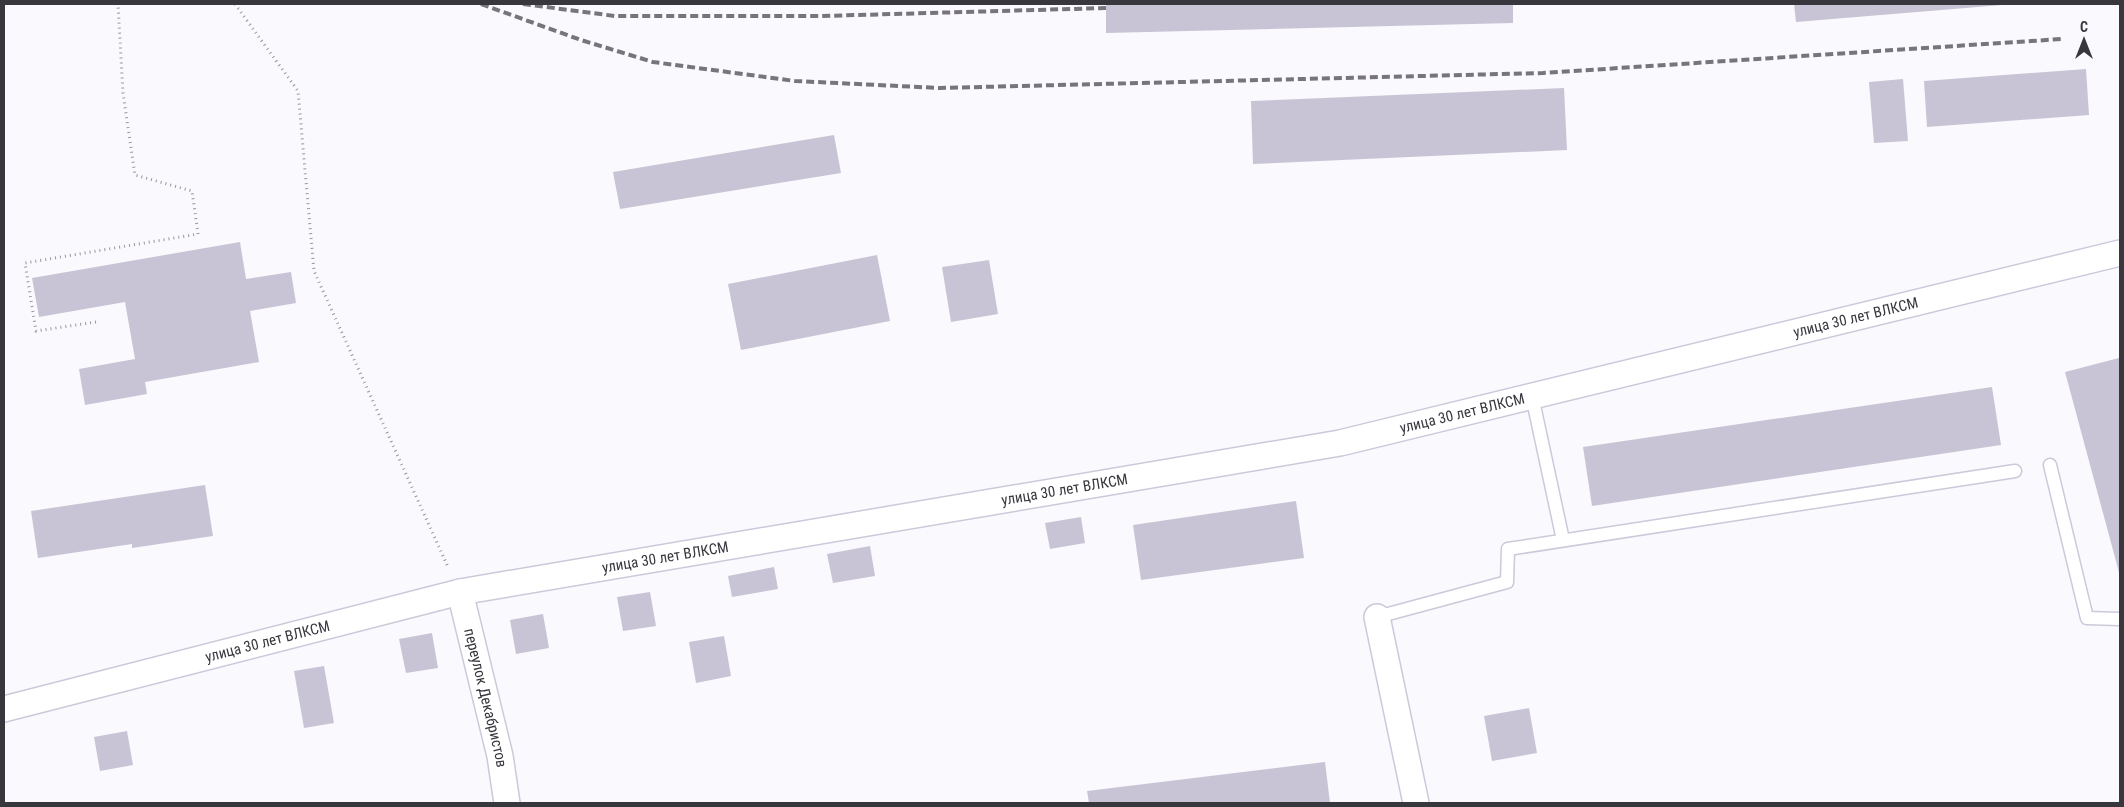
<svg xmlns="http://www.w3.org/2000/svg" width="2124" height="807" font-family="'Roboto Condensed',sans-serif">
<rect width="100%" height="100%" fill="#faf9fd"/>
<g fill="#c9c4d5">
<polygon points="1106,4 1513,4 1513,23 1106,33"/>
<polygon points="1794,4 2002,4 2002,5 1796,22"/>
<polygon points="2086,69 2089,115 1927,127 1924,81"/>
<polygon points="1903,79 1908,141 1874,143 1869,82"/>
<polygon points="1564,88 1567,150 1253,164 1251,101"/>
<polygon points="834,135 841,173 620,209 613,172"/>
<polygon points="240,242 246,279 291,272 296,303 250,311 259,362 145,382 147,394 85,405 79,369 135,359 125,302 39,317 32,278"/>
<polygon points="877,255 890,321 741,350 728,284"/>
<polygon points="989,260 998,314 951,322 942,267"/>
<polygon points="2119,358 2120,362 2120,576 2065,372"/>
<polygon points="1992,387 2001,445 1592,506 1583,447"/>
<polygon points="205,485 213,536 132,548 132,544 38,558 31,511"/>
<polygon points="1296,501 1304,558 1141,580 1133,525"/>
<polygon points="1081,517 1085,543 1050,549 1045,523"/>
<polygon points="870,546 875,576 833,583 827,554"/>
<polygon points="774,567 778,589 732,597 728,576"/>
<polygon points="650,592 656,626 623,631 617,597"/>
<polygon points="543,614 549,648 516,654 510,620"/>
<polygon points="432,633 438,668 406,673 399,639"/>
<polygon points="724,636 731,676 696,683 689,642"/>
<polygon points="324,666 334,723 304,728 294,671"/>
<polygon points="1529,708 1537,753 1492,761 1484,716"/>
<polygon points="127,731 133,765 100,771 94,737"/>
<polygon points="1325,762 1330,803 1089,803 1087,791"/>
</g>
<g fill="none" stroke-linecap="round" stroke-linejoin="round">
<defs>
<g id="lane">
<polyline points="1532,396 1563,540"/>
<polyline points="2050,465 2087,618 2120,619"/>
<polyline points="1377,617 1507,582 1508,549 2015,471"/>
</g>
<g id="street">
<path id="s1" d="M460,592l40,164 7,47"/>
<polyline points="1377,617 1416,803"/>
<path id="s2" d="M4,709l456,-117 880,-149 780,-190"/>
</g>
</defs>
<use href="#lane" stroke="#cdc8da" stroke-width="15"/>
<use href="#street" stroke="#cdc8da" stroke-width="28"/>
<g stroke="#98979c" stroke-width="3" stroke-dasharray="1 4" stroke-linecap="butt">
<polyline points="235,4 298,91 314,271 448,567"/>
<polyline points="96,322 36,331 25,263 198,234 192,191 135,175 123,93 118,4"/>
</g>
<use href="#lane" stroke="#fff" stroke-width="12"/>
<use href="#street" stroke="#fff" stroke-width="25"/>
<g stroke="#77757b" stroke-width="4" stroke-dasharray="8 4" stroke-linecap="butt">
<polyline points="481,4 581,40 653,62 795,81 940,88 1543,73 2062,39"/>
<polyline points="523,4 615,16 822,16 1106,8"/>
</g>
</g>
<g text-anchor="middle" stroke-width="5" stroke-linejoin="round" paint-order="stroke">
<g font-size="15" fill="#39373e" stroke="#faf9fd">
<text dy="5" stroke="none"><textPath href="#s2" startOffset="1894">улица 30 лет ВЛКСМ</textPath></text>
<text dy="5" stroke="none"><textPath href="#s2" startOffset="1489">улица 30 лет ВЛКСМ</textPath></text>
<text dy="5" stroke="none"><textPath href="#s2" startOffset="1084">улица 30 лет ВЛКСМ</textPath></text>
<text dy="5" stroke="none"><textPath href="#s2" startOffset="679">улица 30 лет ВЛКСМ</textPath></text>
<text dy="5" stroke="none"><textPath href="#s2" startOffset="272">улица 30 лет ВЛКСМ</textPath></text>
<text dy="5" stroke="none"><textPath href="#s1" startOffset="109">переулок Декабристов</textPath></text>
</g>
</g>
<rect width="2124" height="807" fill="none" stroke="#39373e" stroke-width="10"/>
<g transform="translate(2084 40)" stroke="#faf9fd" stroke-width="4" paint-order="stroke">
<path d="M0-4L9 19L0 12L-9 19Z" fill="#39373e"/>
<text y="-8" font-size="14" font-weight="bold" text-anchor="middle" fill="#39373e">С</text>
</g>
</svg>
